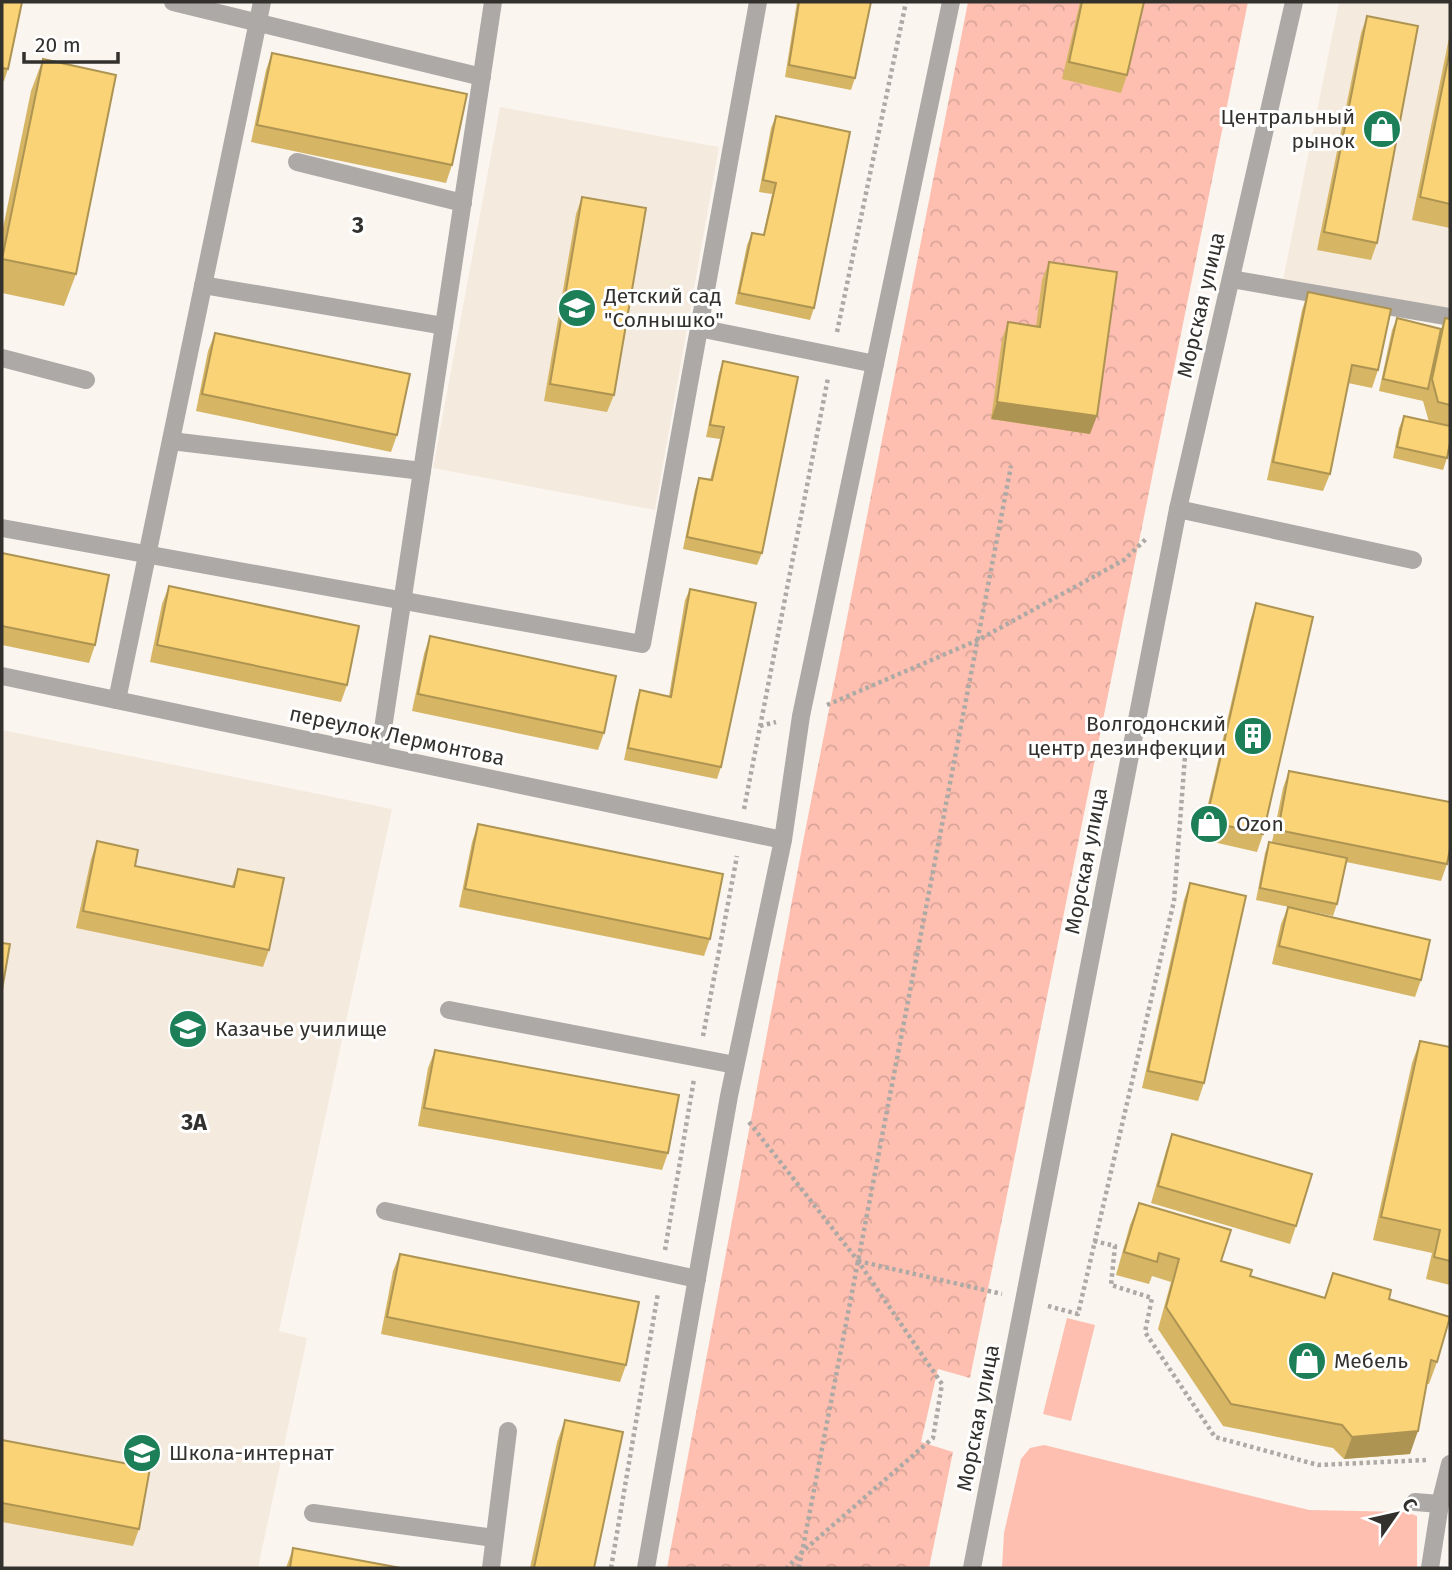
<svg xmlns="http://www.w3.org/2000/svg" width="1452" height="1570" font-family="'Fira Sans',sans-serif">
<defs>
<pattern id="forest-crowns" width="20" height="18" patternUnits="userSpaceOnUse" patternTransform="scale(1.75)"><rect width="20" height="18" fill="#febfb1"/><path d="M2 6a3 3 0 1 1 6 0M12 15a3 3 0 1 1 6 0" fill="none" stroke="#daa599"/></pattern>
</defs>
<rect width="100%" height="100%" fill="#faf5ef"/>
<g fill="#f5eade">
<polygon points="1339,2 1450,2 1450,323 1282,285"/>
<polygon points="500,107 719,147 655,510 433,468"/>
<polygon points="2,730 392,809 279,1331 307,1338 258,1568 2,1568"/>
</g>
<g fill="#febfb1">
<polygon points="1067,1318 1095,1325 1071,1421 1043,1414"/>
<polygon points="1044,1445 1309,1510 1406,1512 1417,1516 1417,1568 1002,1568 1004,1533 1021,1459 1030,1448"/>
</g>
<polygon fill="url(#forest-crowns)" points="968,2 1248,2 970,1378 938,1369 921,1442 953,1452 929,1568 667,1568 803,842"/>
<g fill="none" stroke-linecap="round" stroke-linejoin="round">
<g stroke="#ada9a5" stroke-width="4.5" stroke-dasharray="3.5 3.5" stroke-linecap="butt">
<polyline points="837,332 906,2"/>
<polyline points="827,705 978,640 1124,560 1147,538"/>
<polyline points="760,726 776,722"/>
<polyline points="744,809 828,378"/>
<polyline points="703,1036 737,856"/>
<polyline points="749,1122 858,1261 942,1384 933,1438 802,1552 787,1568"/>
<polyline points="1094,1241 1115,1246 1111,1285 1152,1298 1145,1332 1215,1437 1318,1465 1426,1460"/>
<polyline points="665,1250 694,1079"/>
<polyline points="858,1261 1002,1294"/>
<polyline points="1048,1306 1078,1314 1174,901 1185,756"/>
<polyline points="611,1568 658,1293"/>
<polyline points="799,1568 1011,466"/>
</g>
<g stroke="#aca9a7" stroke-width="18">
<polyline points="173,2 482,77"/>
<polyline points="297,162 463,203"/>
<polyline points="1231,279 1450,317"/>
<polyline points="203,285 444,326"/>
<polyline points="699,328 875,364"/>
<polyline points="2,358 86,380"/>
<polyline points="171,441 422,471"/>
<polyline points="1178,509 1413,560"/>
<polyline points="2,528 642,644 758,2"/>
<polyline points="2,676 783,840"/>
<polyline points="117,700 262,2"/>
<polyline points="379,755 493,2"/>
<polyline points="449,1010 735,1065"/>
<polyline points="385,1211 697,1279"/>
<polyline points="1415,1502 1440,1504"/>
<polyline points="313,1513 494,1538"/>
<polyline points="491,1568 508,1431"/>
<polyline points="646,1568 729,1096 783,840 801,716 951,2"/>
<polyline points="972,1568 1178,509 1294,2"/>
<polyline points="1430,1568 1440,1504 1450,1464"/>
</g>
</g>
<g fill="#d6b565">
<polygon points="2,2 8,69 4,81 2,81"/>
<polygon points="797,2 871,2 855,78 851,90 785,77"/>
<polygon points="1080,2 1144,2 1127,75 1121,93 1062,79"/>
<polygon points="1367,16 1377,243 1371,260 1317,250 1361,33"/>
<polygon points="1450,33 1450,228 1412,220"/>
<polygon points="272,53 452,165 446,183 251,142 266,70"/>
<polygon points="43,59 76,274 64,306 2,293 2,233 31,91"/>
<polygon points="776,116 814,308 810,320 735,304 747,245 752,233 763,235 772,194 759,192 771,128"/>
<polygon points="582,197 614,395 607,412 544,401 576,214"/>
<polygon points="1049,262 1090,434 991,419 1002,339 1008,322 1036,326 1042,280"/>
<polygon points="1308,292 1378,370 1372,388 1348,383 1330,474 1323,491 1267,480 1302,310"/>
<polygon points="1397,318 1441,329 1445,318 1450,319 1450,443 1447,458 1443,470 1393,458 1399,428 1404,416 1429,422 1423,401 1379,391 1392,330"/>
<polygon points="215,333 397,435 391,452 196,411 208,351"/>
<polygon points="723,361 762,553 757,565 683,549 695,490 699,478 710,480 720,439 706,437 719,373"/>
<polygon points="2,553 95,645 89,663 2,645"/>
<polygon points="169,586 347,685 341,702 150,662 162,604"/>
<polygon points="690,589 721,767 717,779 624,760 636,702 640,690 669,696 685,600"/>
<polygon points="1256,603 1263,834 1257,852 1200,839 1250,621"/>
<polygon points="430,636 604,733 598,750 412,711 424,654"/>
<polygon points="1289,771 1447,864 1441,881 1346,862 1337,904 1333,916 1256,900 1265,853 1269,842 1272,842 1283,788"/>
<polygon points="478,824 710,939 704,956 459,907 472,842"/>
<polygon points="97,841 135,866 232,886 238,869 269,950 263,967 76,928 91,859"/>
<polygon points="1190,883 1204,1083 1198,1101 1142,1088 1184,900"/>
<polygon points="1288,907 1421,980 1415,997 1272,964 1281,924"/>
<polygon points="1420,1041 1450,1047 1450,1285 1426,1279 1432,1253 1373,1240 1412,1063"/>
<polygon points="435,1050 668,1153 662,1170 418,1126 428,1068"/>
<polygon points="1172,1134 1296,1226 1290,1244 1151,1203 1166,1151"/>
<polygon points="1139,1203 1221,1261 1250,1276 1324,1298 1333,1273 1389,1299 1437,1362 1429,1384 1427,1384 1410,1454 1344,1459 1333,1448 1223,1426 1158,1329 1171,1282 1152,1276 1149,1284 1116,1275 1130,1225"/>
<polygon points="400,1254 626,1365 620,1382 381,1334 393,1271"/>
<polygon points="565,1420 594,1568 530,1568 557,1442"/>
<polygon points="2,1440 139,1529 133,1546 2,1522"/>
<polygon points="293,1548 401,1568 286,1568"/>
</g>
<g fill="#ae9452">
<polygon points="997,402 1097,416 1090,434 991,419"/>
<polygon points="1418,1431 1410,1454 1344,1459 1352,1437"/>
</g>
<g fill="#f9d375" stroke="#ae9452" stroke-width="2">
<polygon points="2,2 22,2 8,69 2,68"/>
<polygon points="799,2 871,2 855,78 789,65"/>
<polygon points="1082,2 1144,2 1127,75 1069,62"/>
<polygon points="1367,16 1418,26 1377,243 1324,232"/>
<polygon points="1450,50 1450,204 1420,197"/>
<polygon points="272,53 467,94 452,165 257,125"/>
<polygon points="43,59 116,75 76,274 2,259"/>
<polygon points="776,116 850,132 814,308 739,293 752,233 764,235 776,183 763,180"/>
<polygon points="582,197 646,208 614,395 550,384"/>
<polygon points="1049,262 1117,272 1097,416 997,402 1008,322 1040,327"/>
<polygon points="1308,292 1391,309 1378,370 1352,365 1330,474 1273,462"/>
<polygon points="1397,318 1441,329 1428,389 1383,379"/>
<polygon points="1445,318 1450,319 1450,405 1438,402 1432,379"/>
<polygon points="215,333 410,374 397,435 202,394"/>
<polygon points="723,361 798,377 762,553 687,537 699,478 712,480 724,427 710,425"/>
<polygon points="1404,416 1450,426 1450,443 1447,458 1397,447"/>
<polygon points="2,553 109,575 95,645 2,626"/>
<polygon points="169,586 359,626 347,685 157,645"/>
<polygon points="690,589 756,603 721,767 628,748 640,690 671,697"/>
<polygon points="1256,603 1313,617 1263,834 1206,821"/>
<polygon points="430,636 616,676 604,733 418,694"/>
<polygon points="1289,771 1450,802 1450,849 1447,864 1278,830"/>
<polygon points="478,824 723,874 710,939 465,889"/>
<polygon points="97,841 138,850 135,866 234,887 238,869 284,878 269,950 83,911"/>
<polygon points="1269,842 1347,858 1337,904 1260,888"/>
<polygon points="1190,883 1246,896 1204,1083 1148,1071"/>
<polygon points="1288,907 1430,940 1421,980 1279,946"/>
<polygon points="2,943 10,944 2,990"/>
<polygon points="1420,1041 1450,1047 1450,1261 1434,1257 1440,1230 1381,1217"/>
<polygon points="435,1050 679,1095 668,1153 424,1108"/>
<polygon points="1172,1134 1312,1174 1296,1226 1158,1186"/>
<polygon points="1139,1203 1231,1230 1221,1261 1252,1270 1250,1276 1325,1298 1333,1273 1391,1290 1389,1299 1450,1317 1437,1362 1431,1360 1418,1431 1352,1437 1342,1425 1231,1404 1166,1307 1179,1259 1159,1253 1157,1262 1124,1252"/>
<polygon points="400,1254 639,1302 626,1365 387,1317"/>
<polygon points="565,1420 623,1432 594,1568 534,1568"/>
<polygon points="2,1440 150,1468 139,1529 2,1503"/>
<polygon points="293,1548 401,1568 290,1568"/>
</g>
<defs>
<symbol id="shop-disc" viewBox="-11 -11 22 22"><circle r="9.5" fill="#1d7f58" stroke="#fff"/><path d="M-5-2.5h2.3a2.7 3.5 0 0 1 5.4 0H5L5.5 6h-11ZM-1.5-2.5h3a1.5 2.3 0 0 0-3 0Z" fill="#fff"/></symbol>
<symbol id="school-disc" viewBox="-11 -11 22 22"><circle r="9.5" fill="#1d7f58" stroke="#fff"/><path d="M0-5L7-2L0 1L-7-2ZM-4 1L0 2.5L4 1V4Q0 6-4 4Z" fill="#fff"/></symbol>
<symbol id="building-disc" viewBox="-11 -11 22 22"><circle r="9.5" fill="#1d7f58" stroke="#fff"/><path d="M-4-6H4V6H1V3H-1V6H-4ZM-2.5-4.3h1.7v1.8h-1.7ZM.8-4.3h1.7v1.8H.8ZM-2.5-1h1.7V.8h-1.7ZM.8-1h1.7V.8H.8Z" fill="#fff"/></symbol>
<symbol id="university-disc" viewBox="-11 -11 22 22"><circle r="9.5" fill="#1d7f58" stroke="#fff"/><path d="M0-5L7-2L0 1L-7-2ZM-4 1L0 2.5L4 1V4Q0 6-4 4Z" fill="#fff"/></symbol>
</defs>
<g fill-rule="evenodd">
<use href="#shop-disc" x="1360" y="107" width="44" height="44"/>
<use href="#school-disc" x="555" y="286" width="44" height="44"/>
<use href="#building-disc" x="1231" y="714" width="44" height="44"/>
<use href="#shop-disc" x="1187" y="802" width="44" height="44"/>
<use href="#university-disc" x="166" y="1007" width="44" height="44"/>
<use href="#shop-disc" x="1285" y="1339" width="44" height="44"/>
<use href="#school-disc" x="120" y="1431" width="44" height="44"/>
</g>
<g text-anchor="middle" stroke-width="6" stroke-linejoin="round" paint-order="stroke">
<g font-size="21" fill="#33312e" stroke="#fff" text-anchor="start">
<text x="1355" y="124" text-anchor="end">Центральный<tspan x="1355" dy="24">рынок</tspan></text>
<text x="604" y="303">Детский сад<tspan x="604" dy="24">"Солнышко"</tspan></text>
<text x="1226" y="731" text-anchor="end">Волгодонский<tspan x="1226" dy="24">центр дезинфекции</tspan></text>
<text x="1236" y="831">Ozon</text>
<text x="215" y="1036">Казачье училище</text>
<text x="1334" y="1368">Мебель</text>
<text x="169" y="1460">Школа-интернат</text>
</g>
<g font-size="21" fill="#33312e" stroke="#fff">
<text transform="translate(1201 305) rotate(-77)" y="7">Морская улица</text>
<text transform="translate(397 736) rotate(12)" y="7">переулок Лермонтова</text>
<text transform="translate(1086 861) rotate(-79)" y="7">Морская улица</text>
<text transform="translate(978 1418) rotate(-79)" y="7">Морская улица</text>
</g>
<g font-size="23" font-weight="bold" fill="#33312e" stroke="#fff">
<text x="358" y="233">3</text>
<text x="194" y="1130">3А</text>
</g>
</g>
<rect width="1452" height="1570" fill="none" stroke="#33312e" stroke-width="7"/>
<g transform="translate(1396 1514) rotate(56)" stroke="#ffffff" stroke-width="5" paint-order="stroke">
<path d="M0-5L12 26L0 18L-12 26Z" fill="#33312e"/>
<text y="-10" font-size="19" font-weight="bold" text-anchor="middle" fill="#33312e">С</text>
</g>
<path d="M24 52v10h94v-10" fill="none" stroke="#33312e" stroke-width="3.5"/>
<text x="35" y="52" font-size="21" fill="#33312e" stroke="#ffffff" stroke-width="5" paint-order="stroke">20 m</text>
</svg>
